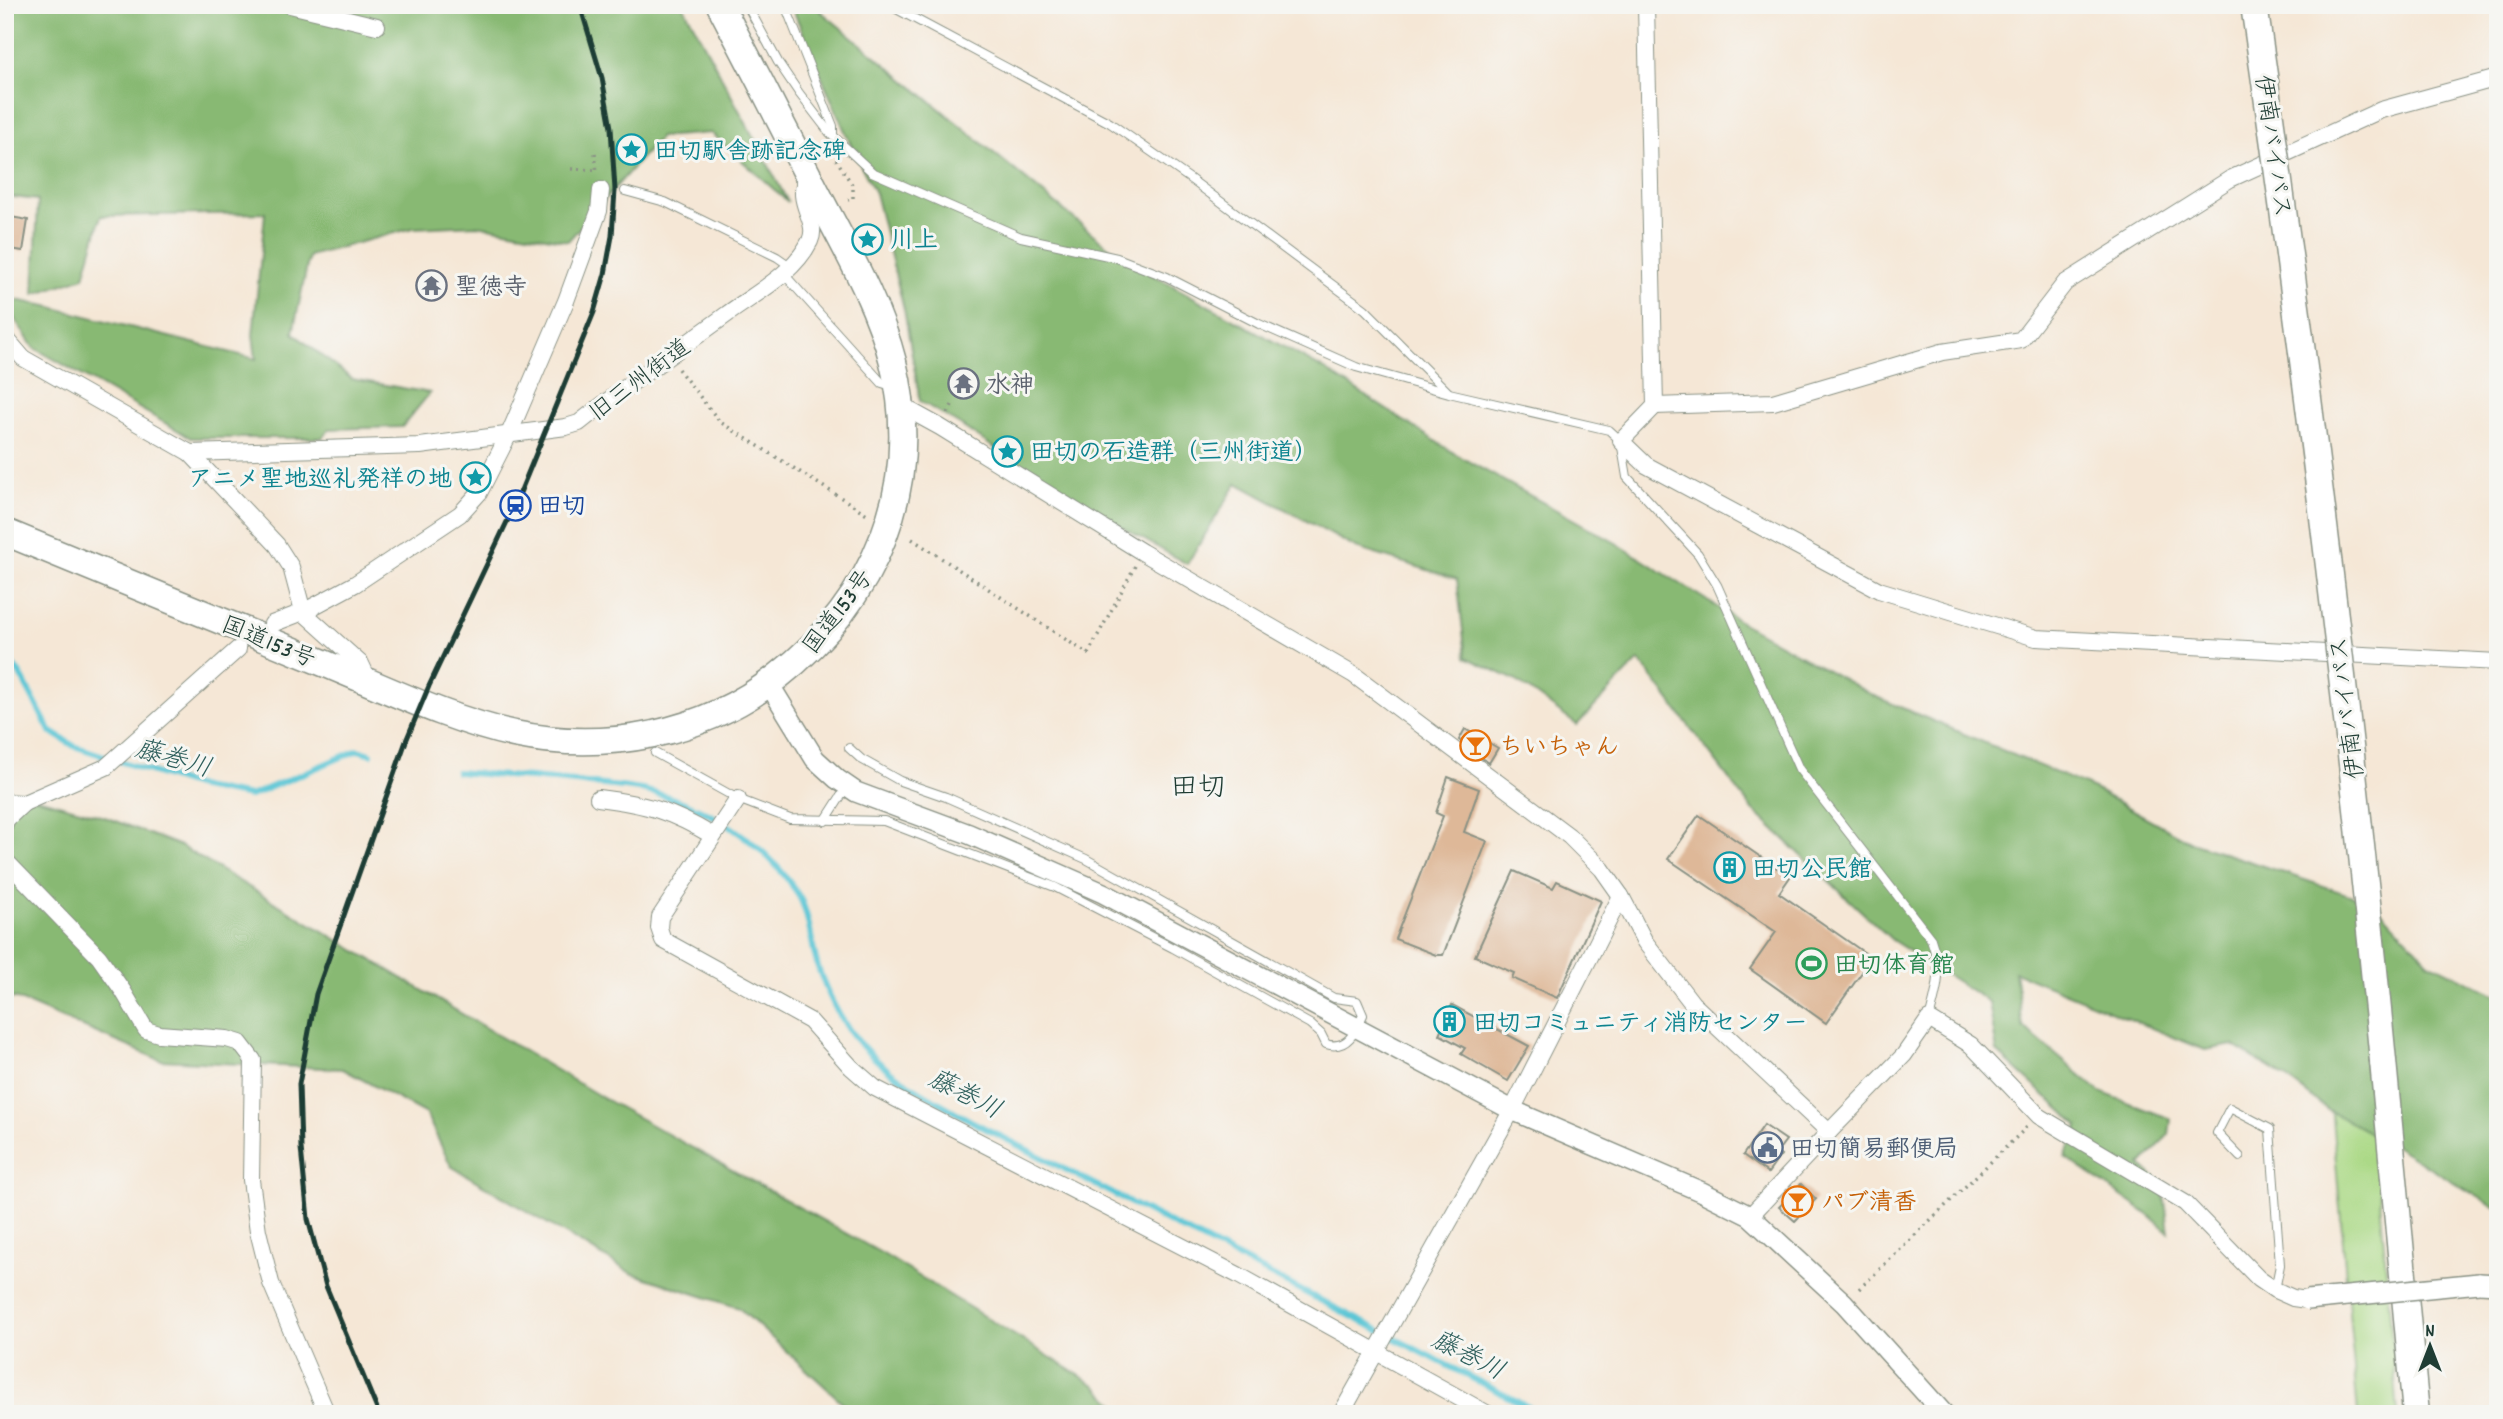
<svg xmlns="http://www.w3.org/2000/svg" width="2503" height="1419" font-family="Dekko,'Klee One',sans-serif">
<rect width="100%" height="100%" fill="#f6f6f2"/>
<filter id="ink" filterUnits="userSpaceOnUse"><feTurbulence type="fractalNoise" baseFrequency=".0143" numOctaves="2"/><feDisplacementMap in="SourceGraphic" scale="14" xChannelSelector="R" yChannelSelector="G"/><feConvolveMatrix kernelMatrix="1 2 1 2 8 2 1 2 1" color-interpolation-filters="sRGB"/></filter>
<filter id="wash" filterUnits="userSpaceOnUse"><feTurbulence type="fractalNoise" baseFrequency=".00686" numOctaves="4" result="noise"/><feDisplacementMap in="SourceGraphic" scale="28" xChannelSelector="R" yChannelSelector="G"/><feGaussianBlur stdDeviation="1.57" result="paint"/><feColorMatrix in="noise" values="0 0 0 0 0 0 0 0 0 0 0 0 0 0 0 0 0 1.4 0 .05"/><feComposite in="paint" operator="in"/></filter>
<g filter="url(#wash)">
<rect width="100%" height="100%" fill="#f5e7d6"/>
<polygon fill="#abd986" stroke="#658b5d" stroke-width="2" points="2325,1037 2368,1056 2398,1414 2358,1414"/>
<g fill="#88b973" stroke="#547b54" stroke-width="2">
<polygon points="5,5 683,5 788,202 711,133 660,137 568,241 477,225 413,228 309,256 293,333 352,379 430,393 402,427 329,429 322,438 191,438 33,347 5,304 5,298 47,306 256,359 253,335 265,213 101,216 84,277 34,294 38,200 5,196"/>
<polygon points="791,5 813,5 1122,258 1322,368 1457,455 1616,543 1744,624 1874,696 2094,789 2191,842 2374,903 2429,962 2498,996 2498,1209 2393,1145 2329,1111 2289,1080 2233,1045 2205,1050 2015,972 2023,1027 2100,1092 2171,1119 2169,1134 2141,1165 2163,1185 2169,1232 2146,1213 2065,1157 2079,1126 1997,1052 1989,1002 1892,940 1752,809 1639,660 1577,725 1517,681 1466,657 1457,579 1356,548 1237,483 1187,564 1057,490 960,425 920,401 904,309 875,193 853,150"/>
<polygon points="5,789 105,817 180,846 603,1098 883,1254 1095,1385 1125,1414 855,1414 739,1308 631,1273 451,1166 426,1114 343,1069 160,1060 15,998 5,999"/>
</g>
<g fill="none" stroke-linecap="round" stroke-linejoin="round">
<g stroke="#5bc6d5" stroke-width="6">
<polyline points="5,657 19,672 50,731 74,746 195,786 250,796 358,750 371,754"/>
<path d="M457,772c46,4 92,7 138,12 15,2 32,3 47,6 64,14 125,52 158,108 11,21 11,50 19,72 30,87 79,109 154,152l569,292"/>
</g>
</g>
<g id="blocks">
<g fill="#deb898">
<polygon points="5,216 28,220 23,251 5,248"/>
<polygon points="1465,729 1498,748 1489,763 1459,740"/>
<polygon points="1448,777 1479,789 1464,832 1487,841 1443,955 1436,955 1395,939 1443,816 1436,813"/>
<polygon points="1699,815 1790,877 1779,893 1872,958 1826,1023 1750,969 1776,932 1668,859"/>
<polygon points="1514,871 1553,888 1557,881 1601,901 1557,998 1512,978 1514,973 1475,956"/>
<polygon points="1452,1005 1529,1046 1508,1081 1461,1054 1465,1048 1439,1034"/>
<polygon points="1764,1125 1786,1140 1777,1152 1781,1155 1768,1173 1743,1155"/>
<polygon points="1801,1184 1816,1199 1795,1221 1779,1207"/>
</g>
</g>
</g>
<g filter="url(#ink)">
<use href="#blocks" fill-opacity="0" stroke="#8a9285" stroke-width="2"/>
<g fill="none" stroke-linecap="round" stroke-linejoin="round">
<defs>
<g id="service">
<path d="M747,5l31,57 21,31 30,39 43,40 149,65 96,21 50,19 92,47 97,43 93,26 160,37 12,11 6,36 71,77 19,31 82,184 132,170c12,35 7,46 -2,80"/>
<polyline points="785,5 833,126 833,136"/>
<polyline points="889,5 1110,123 1189,178 1365,309 1448,392"/>
<polyline points="625,191 665,202 777,257 790,266"/>
<polyline points="783,273 882,383 892,386"/>
<path d="M655,753l83,46 52,20 94,2 171,66 118,61 137,76 11,10 5,10c21,7 30,-13 37,-29l-6,-14 -23,-3 -248,-139 -140,-62 -46,-16 -39,-22 -12,-11"/>
<polyline points="825,821 841,796"/>
<polyline points="2240,1157 2217,1133 2230,1108 2270,1129 2280,1265 2275,1290"/>
</g>
<g id="minor">
<polyline points="290,5 377,26"/>
<polyline points="1646,5 1655,406 1621,441 1646,465 1879,590 2036,638 2498,662"/>
<path d="M5,337l18,21 167,95 230,-7 146,-19 13,-4c48,-38 98,-72 147,-108 28,-21 68,-41 84,-74 10,-21 -18,-39 -2,-66"/>
<polyline points="900,405 940,427 1142,552 1354,675 1569,836 1602,869 1621,896 1645,942 1692,1003 1829,1132 1904,1055 1929,1019 1971,1045 2039,1116 2185,1203 2259,1279 2275,1290 2293,1298 2307,1300"/>
<polyline points="1655,406 1773,402 1942,352 2021,340 2065,283 2230,179 2381,110 2498,78"/>
<polyline points="190,453 277,545 291,567 303,612 361,664 369,681"/>
<polyline points="272,624 303,612 355,584 460,514 479,493 509,434 566,301 599,211 601,190"/>
<path d="M598,798c49,6 73,13 115,38"/>
<polyline points="738,799 660,917 659,928 663,940 810,1021 851,1067 875,1088 1238,1275 1488,1414"/>
<polyline points="5,802 24,803 106,767 238,649"/>
<polyline points="5,824 6,820 24,803"/>
<polyline points="5,860 99,957 123,991 146,1030 159,1034 227,1039 240,1043 253,1060 251,1180 258,1231 271,1283 327,1414"/>
<polyline points="1750,1216 1829,1132"/>
<polyline points="1341,1414 1512,1110 1621,896"/>
</g>
<g id="tertiary">
<polyline points="769,684 815,759 837,779 856,792 969,834 1103,893 1512,1110 1702,1192 1750,1216 1844,1303 1944,1414"/>
<polyline points="2479,1283 2498,1284"/>
</g>
<g id="trunk">
<path d="M5,532c105,43 211,87 316,130 62,25 128,58 193,72 91,19 189,1 263,-57 98,-76 147,-192 116,-315 -15,-59 -47,-113 -75,-167 -32,-63 -65,-127 -98,-190"/>
<polyline points="2383,1061 2416,1414"/>
</g>
</defs>
<use href="#service" stroke="#8a9285" stroke-width="10"/>
<use href="#minor" stroke="#8a9285" stroke-width="18"/>
<use href="#tertiary" stroke="#8a9285" stroke-width="22"/>
<use href="#trunk" stroke="#8a9285" stroke-width="29"/>
<g stroke="#8a9285" stroke-width="3.5" stroke-dasharray="2 5" stroke-linecap="butt">
<polyline points="595,153 597,173"/>
<polyline points="836,159 853,186 853,199 848,200"/>
<polyline points="571,169 596,170"/>
<polyline points="678,369 720,422 867,514"/>
<polyline points="948,413 953,403"/>
<polyline points="912,539 1088,654 1135,566"/>
<polyline points="1859,1289 2027,1127"/>
</g>
<use href="#service" stroke="#fff" stroke-width="8"/>
<use href="#minor" stroke="#fff" stroke-width="16"/>
<use href="#tertiary" stroke="#fff" stroke-width="19"/>
<use href="#trunk" stroke="#fff" stroke-width="26"/>
<polyline stroke="#1f3d34" stroke-width="5" points="379,1414 326,1286 308,1219 301,1148 299,1084 316,994 406,741 429,686 515,505 594,312 605,274 612,236 615,190 611,128 602,78 580,5"/>
<defs>
<polyline id="tertiary-bridge" points="2307,1300 2479,1283"/>
<path id="trunk-bridge" d="M2254,5c51,351 95,703 129,1056"/>
</defs>
<use href="#tertiary-bridge" stroke="#8a9285" stroke-width="22" stroke-linecap="butt"/>
<use href="#trunk-bridge" stroke="#8a9285" stroke-width="29" stroke-linecap="butt"/>
<use href="#tertiary-bridge" stroke="#fff" stroke-width="19"/>
<use href="#trunk-bridge" stroke="#fff" stroke-width="26"/>
</g>
</g>
<defs>
<symbol id="sight-ring" viewBox="-11 -11 22 22"><circle r="9.5" fill="#f6f6f2" stroke="#0f9aa8" stroke-width="1.5"/><path d="M0-6L1.8-2.2L6-1.7L2.9 1.2L3.7 5.4L0 3.3L-3.7 5.4L-2.9 1.2L-6-1.7L-1.8-2.2Z" fill="#0f9aa8"/></symbol>
<symbol id="temple-ring" viewBox="-11 -11 22 22"><circle r="9.5" fill="#f6f6f2" stroke="#6b7280" stroke-width="1.5"/><path d="M0-6L5-2H3V0L6.5 2.5H4V6H1.5V3h-3V6H-4V2.5H-6.5L-3 0V-2H-5Z" fill="#6b7280"/></symbol>
<symbol id="station-ring" viewBox="-11 -11 22 22"><circle r="9.5" fill="#f6f6f2" stroke="#1a4fb4" stroke-width="1.5"/><path d="M-3-6H3Q5-6 5-4V2Q5 4 3 4L4.5 6H3L1.5 4h-3L-3 6H-4.5L-3 4Q-5 4-5 2V-4Q-5-6-3-6ZM-3.5-4v3h7v-3ZM-3.5 1v1.5H-2V1ZM2 1v1.5H3.5V1Z" fill="#1a4fb4"/></symbol>
<symbol id="bar-ring" viewBox="-11 -11 22 22"><circle r="9.5" fill="#f6f6f2" stroke="#e8710a" stroke-width="1.5"/><path d="M-6-5H6L.8 .8V4.5H3.5V6h-7V4.5H-.8V.8Z" fill="#e8710a"/></symbol>
<symbol id="building-ring" viewBox="-11 -11 22 22"><circle r="9.5" fill="#f6f6f2" stroke="#0f9aa8" stroke-width="1.5"/><path d="M-4-6H4V6H1V3H-1V6H-4ZM-2.5-4.3h1.7v1.8h-1.7ZM.8-4.3h1.7v1.8H.8ZM-2.5-1h1.7V.8h-1.7ZM.8-1h1.7V.8H.8Z" fill="#0f9aa8"/></symbol>
<symbol id="stadium-ring" viewBox="-11 -11 22 22"><circle r="9.5" fill="#f6f6f2" stroke="#2e9e5b" stroke-width="1.5"/><path d="M0-5a6.5 5 0 1 0 0 10a6.5 5 0 1 0 0-10ZM-3.5-1.8h7v3.6h-7Z" fill="#2e9e5b"/></symbol>
<symbol id="civic-ring" viewBox="-11 -11 22 22"><circle r="9.5" fill="#f6f6f2" stroke="#5c6f8a" stroke-width="1.5"/><path d="M-.6-6.5H3V-4.5H.6V-3L4-1V1h2V6H-6V1h2V-1L-.6-3ZM-1.2 2.5V6h2.4V2.5Z" fill="#5c6f8a"/></symbol>
</defs>
<g fill-rule="evenodd">
<use href="#sight-ring" x="614" y="132" width="35" height="35"/>
<use href="#sight-ring" x="850" y="222" width="35" height="35"/>
<use href="#temple-ring" x="414" y="268" width="35" height="35"/>
<use href="#temple-ring" x="946" y="366" width="35" height="35"/>
<use href="#sight-ring" x="990" y="434" width="35" height="35"/>
<use href="#sight-ring" x="458" y="460" width="35" height="35"/>
<use href="#station-ring" x="498" y="488" width="35" height="35"/>
<use href="#bar-ring" x="1458" y="728" width="35" height="35"/>
<use href="#building-ring" x="1712" y="850" width="35" height="35"/>
<use href="#stadium-ring" x="1794" y="946" width="35" height="35"/>
<use href="#building-ring" x="1432" y="1004" width="35" height="35"/>
<use href="#civic-ring" x="1750" y="1130" width="35" height="35"/>
<use href="#bar-ring" x="1780" y="1184" width="35" height="35"/>
</g>
<g text-anchor="middle" stroke-width="6" stroke-linejoin="round" paint-order="stroke">
<g font-size="24" fill="#1f3d34" stroke="#f6f6f2">
<text transform="translate(2274 146) rotate(82)" y="8">伊南バイパス</text>
<text transform="translate(639 379) rotate(-37)" y="8">旧三州街道</text>
<text transform="translate(837 611) rotate(-53)" y="8">国道153号</text>
<text transform="translate(269 641) rotate(22)" y="8">国道153号</text>
<text transform="translate(2346 708) rotate(-97)" y="8">伊南バイパス</text>
</g>
<g font-size="24" font-weight="bold" fill="#0d838f" stroke="#f6f6f2" text-anchor="start">
<text x="654" y="158">田切駅舎跡記念碑</text>
<text x="890" y="247">川上</text>
<text x="1030" y="459">田切の石造群（三州街道）</text>
<text x="452" y="486" text-anchor="end">アニメ聖地巡礼発祥の地</text>
<text x="1752" y="876">田切公民館</text>
<text x="1473" y="1030">田切コミュニティ消防センター</text>
</g>
<g font-size="24" font-weight="bold" fill="#5b616d" stroke="#f6f6f2" text-anchor="start">
<text x="455" y="294">聖徳寺</text>
<text x="986" y="392">水神</text>
</g>
<g font-size="24" font-weight="bold" fill="#164399" stroke="#f6f6f2" text-anchor="start">
<text x="538" y="513">田切</text>
</g>
<g font-size="24" font-weight="bold" fill="#c56008" stroke="#f6f6f2" text-anchor="start">
<text x="1499" y="754">ちいちゃん</text>
<text x="1821" y="1209">パブ清香</text>
</g>
<g font-size="24" font-weight="bold" fill="#27864d" stroke="#f6f6f2" text-anchor="start">
<text x="1834" y="972">田切体育館</text>
</g>
<g font-size="24" font-weight="bold" fill="#4e5e75" stroke="#f6f6f2" text-anchor="start">
<text x="1790" y="1156">田切簡易郵便局</text>
</g>
<g font-size="26" font-style="italic" fill="#2e5f5c" stroke="#f6f6f2">
<text transform="translate(174 757) rotate(16)" y="9">藤巻川</text>
<text transform="translate(966 1093) rotate(27)" y="9">藤巻川</text>
<text transform="translate(1469 1354) rotate(27)" y="9">藤巻川</text>
</g>
<g font-size="28" fill="#1f3d34" stroke="#f6f6f2">
<text x="1198" y="795">田切</text>
</g>
</g>
<rect width="2503" height="1419" fill="none" stroke="#f6f6f2" stroke-width="28"/>
<g transform="translate(2430 1346)" stroke="#f6f6f2" stroke-width="5" paint-order="stroke">
<path d="M0-5L12 26L0 18L-12 26Z" fill="#1f3d34"/>
<text y="-10" font-size="19" font-weight="bold" text-anchor="middle" fill="#1f3d34">N</text>
</g>
</svg>
